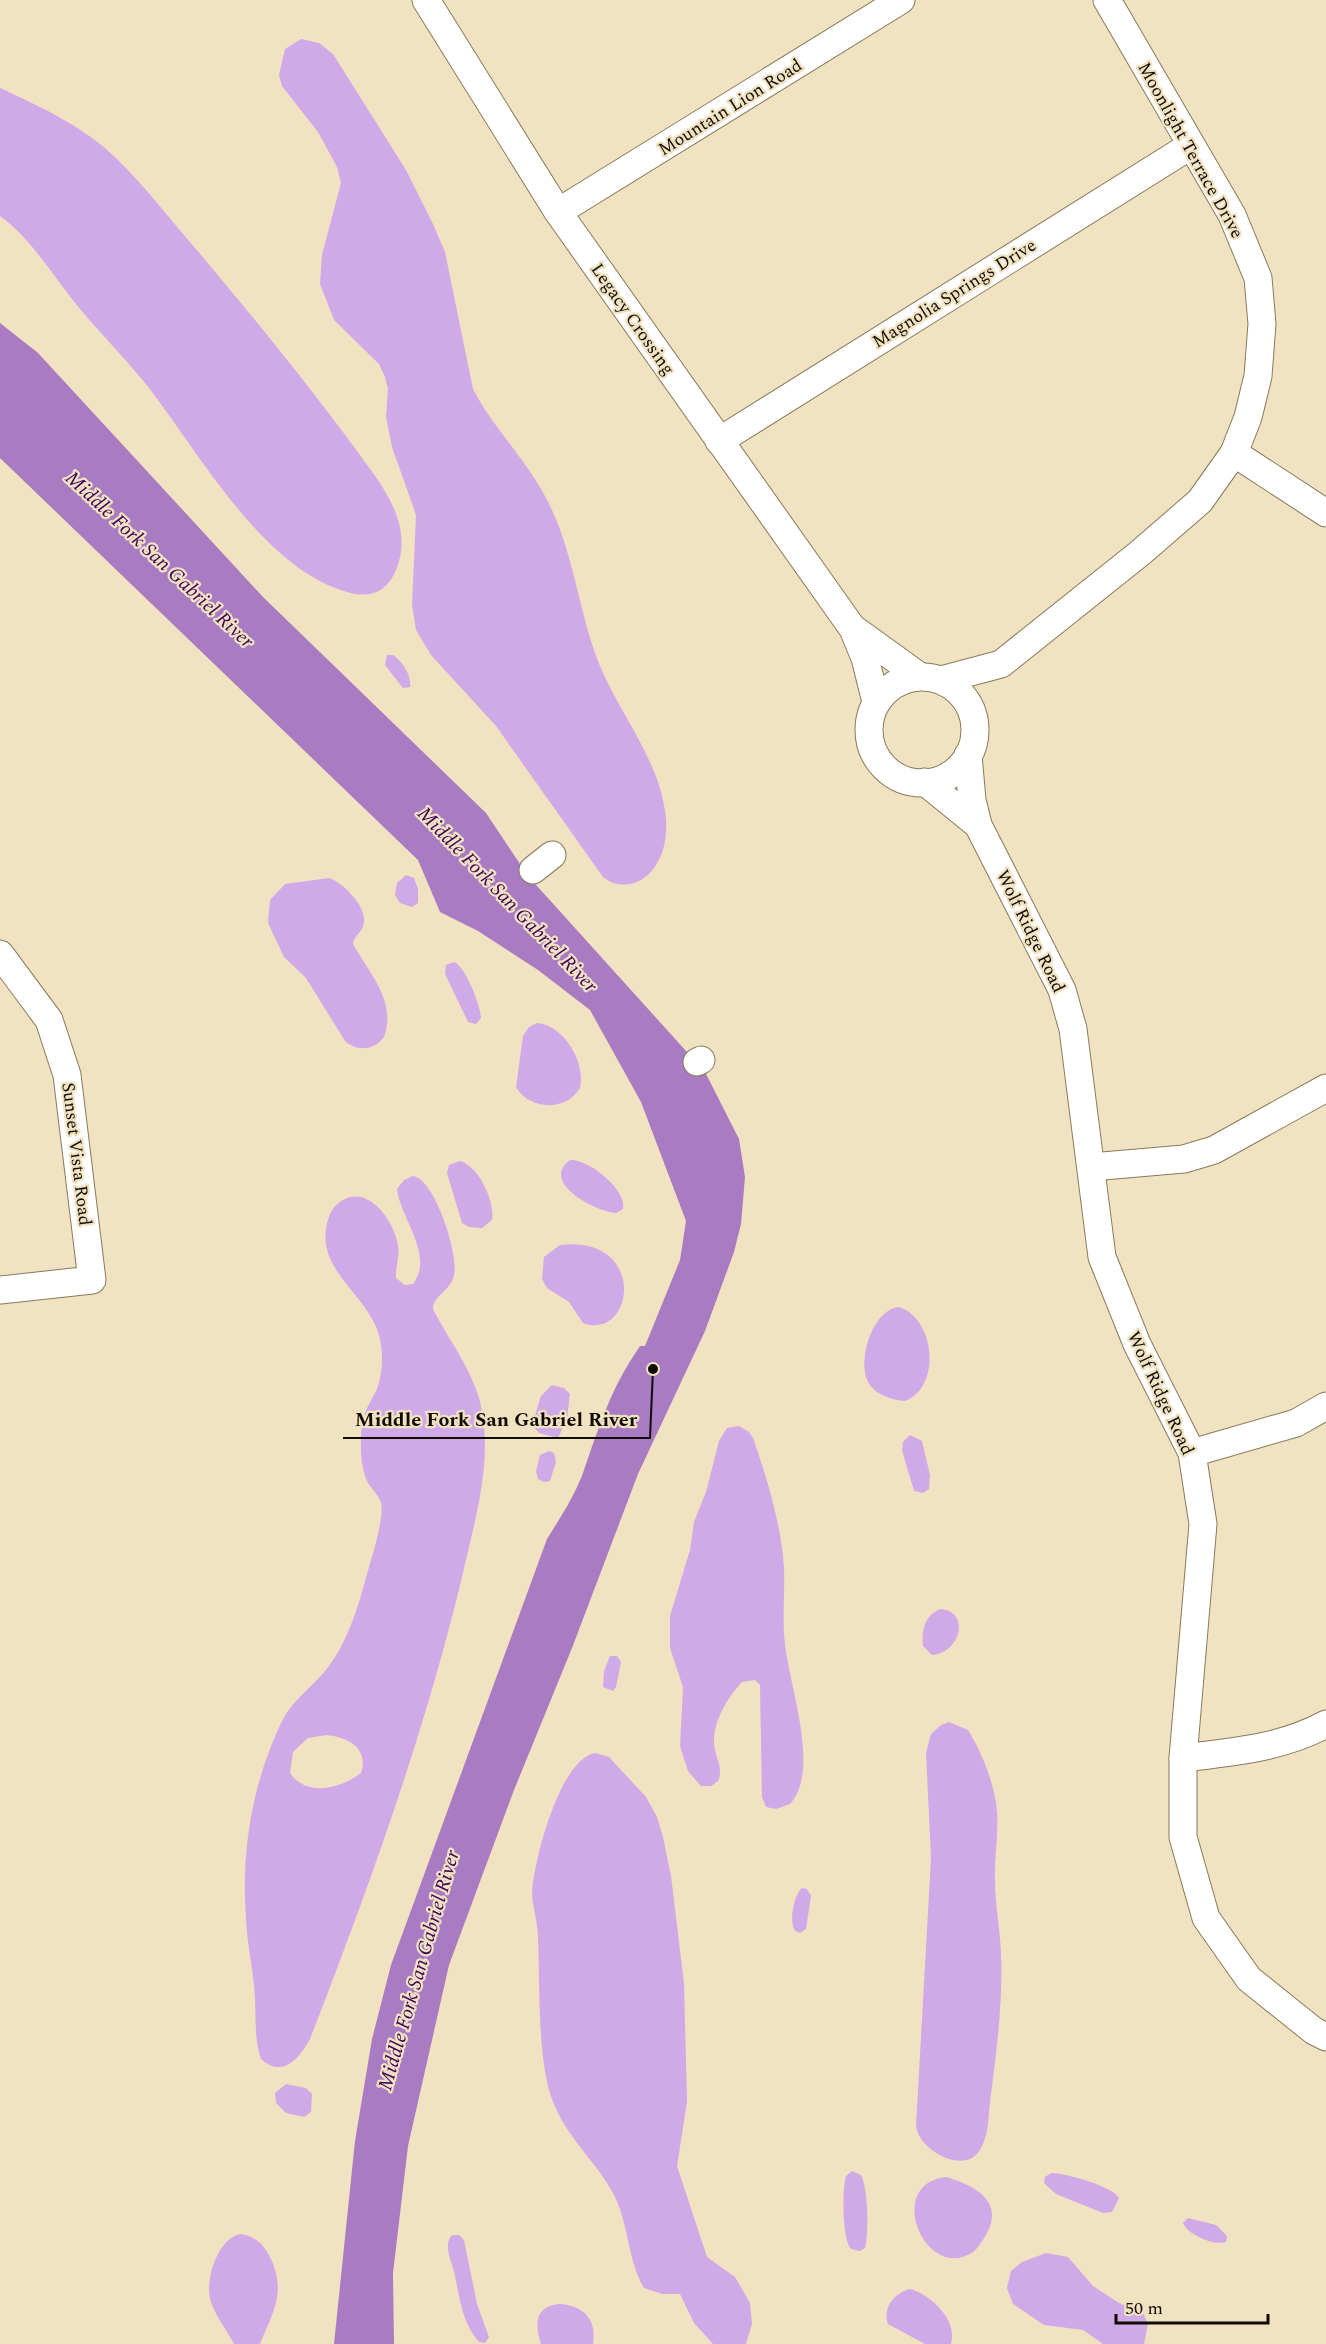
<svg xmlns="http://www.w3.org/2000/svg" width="1326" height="2344" font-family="Spectral,serif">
<rect width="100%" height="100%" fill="#f1e3c1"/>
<g fill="#d0a9e8" fill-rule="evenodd">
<path d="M301,39l18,4 14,11 73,116 27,54 12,28 28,137c20,39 53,70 73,109 28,52 32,114 54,168 20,48 58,93 65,145 4,24 -1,55 -24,69 -13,7 -27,6 -38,-3l-107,-151 -65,-71 -15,-25 -4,-25 4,-90 -24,-68 -6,-30 2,-28 -3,-12 -6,-13 -45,-44 -14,-36 2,-29 19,-72 -4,-16 -19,-35 -36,-46 -3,-11 6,-26z"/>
<path d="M0,88c41,19 83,38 116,70 30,29 57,65 85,97 59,70 118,143 172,218 20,28 38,61 23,97 -9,22 -26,29 -49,22 -86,-24 -149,-142 -202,-209 -21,-26 -44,-49 -65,-74 -26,-31 -47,-69 -80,-93z"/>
<path d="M387,655h6c9,6 19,21 17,32l-7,1 -18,-23z"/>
<polygon points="406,875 414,878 418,889 418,903 412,907 400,903 395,895 397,883"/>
<path d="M329,878c13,4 38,28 35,45 -1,9 -10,12 -11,21 16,29 44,57 31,93 -9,13 -27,15 -39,4l-39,-63 -22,-21 -16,-34 2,-23 15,-16z"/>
<path d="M454,962c12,5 26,43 27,56l-5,6 -8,-2 -23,-48 1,-9z"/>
<path d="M537,1023c27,2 49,40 43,65 -14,24 -51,22 -64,-1l7,-51 6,-9z"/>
<path d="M570,1160c19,-1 57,30 53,49l-7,4c-19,-1 -77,-30 -46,-53z"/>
<path d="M460,1161c19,5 35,41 32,59l-10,8 -13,-1 -7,-4 -15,-50 2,-8z"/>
<path d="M413,1176c22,3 46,79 41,99 -3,16 -21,20 -21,34 16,32 43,65 49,102 10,56 -8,112 -20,166 -38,158 -93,310 -152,462 -10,19 -28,40 -49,20 -8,-23 -4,-49 -7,-73 -2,-22 -7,-44 -8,-67 -5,-69 6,-135 36,-198 11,-22 33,-36 47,-55 23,-31 32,-71 42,-106 4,-13 13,-45 10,-57 -2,-8 -10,-14 -14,-22 -7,-16 -7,-39 -5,-56 2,-13 8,-23 14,-34 6,-13 7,-32 5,-46 -5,-48 -69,-72 -53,-125 2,-8 7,-16 15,-20 27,-15 52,23 55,46 2,11 -3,21 -2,32l9,7 8,-1c22,-29 -13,-66 -16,-95l7,-9zM326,1735c23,2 43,14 35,38 -21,16 -55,24 -71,0l3,-21 15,-14z"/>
<path d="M560,1245c89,-10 74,97 23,78l-14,-21 -22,-14 -5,-9 2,-22z"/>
<path d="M898,1307c36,9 45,79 7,94 -13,-1 -30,-6 -37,-19 -11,-22 4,-71 30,-75z"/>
<polygon points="552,1385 564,1388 570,1394 567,1419 558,1438 539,1433 532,1425 541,1396"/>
<path d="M739,1426l10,6 4,6c14,40 28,86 31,129 1,25 -2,52 1,77 4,41 36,127 5,160l-14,5 -10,-2 -4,-10 -2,-112 -5,-5 -13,2c-15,16 -29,40 -28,62 1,13 10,24 4,37l-7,5h-10l-13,-15 -8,-25 3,-59 -13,-39v-32l20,-66 4,-28 12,-30 13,-51 8,-13z"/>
<polygon points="910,1435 922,1441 930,1475 929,1489 923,1493 914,1491 902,1450 903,1442"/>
<polygon points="549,1451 554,1453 556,1462 550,1481 544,1482 538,1479 536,1471 540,1455"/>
<path d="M941,1609c30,3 19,44 -9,46l-9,-9c-2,-15 2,-32 18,-37z"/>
<polygon points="610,1656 617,1656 621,1662 616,1687 613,1691 603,1687 604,1671"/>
<path d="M949,1722l19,8c13,21 24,48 28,73 4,25 -2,52 -1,77 0,25 5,49 6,73 2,48 -4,94 -10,141 -3,18 -1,38 -10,54 -14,29 -62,3 -65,-22l15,-268 -5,-105 5,-19 10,-9z"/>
<path d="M595,1753l14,4 37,40 11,20 6,20 8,39 13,107 3,119 -10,64 30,91 28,20 15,26 2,21 -6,20h-33l-19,-21 -14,-29h-18l-18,-6c-17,-29 -15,-65 -31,-95 -18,-33 -48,-57 -61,-94 -15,-41 -12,-117 -14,-162 0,-15 -6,-31 -6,-45 2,-32 28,-133 63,-139z"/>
<path d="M802,1888l5,1 4,7 -5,33 -6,4 -5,-2c-6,-10 -2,-34 7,-43z"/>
<polygon points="286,2084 306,2088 312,2094 311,2112 304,2117 286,2113 276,2103 275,2093"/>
<path d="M852,2171l9,4c7,13 8,58 4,73l-5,3 -9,-2c-9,-9 -9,-61 -5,-73z"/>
<path d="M1051,2173c14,0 61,13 68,25l-7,14 -9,1 -47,-19 -12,-11 1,-6z"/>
<path d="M946,2177c28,8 58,24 41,56 -4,7 -8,14 -14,19 -47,32 -90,-68 -27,-75z"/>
<path d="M1188,2218l28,7 11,11 -1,6c-12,4 -38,-7 -43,-19z"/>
<path d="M240,2234c15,2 22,9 29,21 18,36 5,55 -9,89h-26c-7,-14 -18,-27 -23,-42 -7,-20 6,-63 29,-68z"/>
<path d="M452,2235h7l5,5 13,64 12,33 -4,6 -6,-1c-17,-19 -19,-43 -24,-66 -2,-13 -13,-30 -3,-41z"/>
<polygon points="1046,2253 1068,2257 1093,2286 1119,2303 1143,2313 1148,2324 1144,2344 1103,2344 1083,2330 1044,2325 1013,2304 1007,2288 1011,2271 1022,2262"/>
<path d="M910,2289c22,6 48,32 41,55h-26l-37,-20c-6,-17 7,-31 22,-35z"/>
<path d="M559,2304c24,1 38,15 34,40h-52c-6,-20 -7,-37 18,-40z"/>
</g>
<path fill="#a87bc3" d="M0,323l38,30 225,244 223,216 42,63 177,196 34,67 6,38 -4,47 -7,28 -29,79 -67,143 -66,174 -58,142 -65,175 -41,181 -15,127 1,71h-60l21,-203 17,-102 19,-74 156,-426c13,-21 27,-42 36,-66 17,-49 27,-83 57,-127h5l35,-86 6,-39 -45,-119 -51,-92 -52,-40 -60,-39 -38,-19 -22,-52 -418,-402z"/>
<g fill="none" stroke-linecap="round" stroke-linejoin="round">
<defs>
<g id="minor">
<polyline points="426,0 558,212 853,629 865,658 876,702"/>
<polyline points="558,212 901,0"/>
<polyline points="719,441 1190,146"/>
<polyline points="1234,453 1326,513"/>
<polyline points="854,629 919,676"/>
<circle cx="922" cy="730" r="53"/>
<polyline points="941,680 1001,664 1140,553 1200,501 1234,453 1248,417 1258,376 1262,324 1258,278 1232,215 1107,0"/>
<polyline points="968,755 972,800 978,825"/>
<polyline points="925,782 978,825 1062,990 1073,1029 1102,1257 1137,1344 1192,1453 1203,1524 1183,1758 1183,1837 1206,1918 1249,1979 1314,2031 1326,2037"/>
<polyline points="533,870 552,855"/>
<polyline points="0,954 49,1020 67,1075 92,1280 0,1290"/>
<polyline points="697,1062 701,1060"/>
<polyline points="1091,1167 1184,1159 1214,1150 1326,1088"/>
<polyline points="1192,1453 1296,1423 1326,1406"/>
<path d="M1183,1758c50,-6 99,-10 143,-34"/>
</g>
</defs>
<use href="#minor" stroke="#877a5b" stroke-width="29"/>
<use href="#minor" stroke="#fff" stroke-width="27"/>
</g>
<g text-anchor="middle" stroke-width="4.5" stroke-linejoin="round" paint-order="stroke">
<g font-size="18" fill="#110c03" stroke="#f1e3c1">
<text transform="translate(730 107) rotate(-32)" y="6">Mountain Lion Road</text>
<text transform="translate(1191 150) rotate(61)" y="6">Moonlight Terrace Drive</text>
<text transform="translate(954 293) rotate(-32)" y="6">Magnolia Springs Drive</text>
<text transform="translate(633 319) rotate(55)" y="6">Legacy Crossing</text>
<text transform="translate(1031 931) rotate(64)" y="6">Wolf Ridge Road</text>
<text transform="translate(77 1154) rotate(83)" y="6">Sunset Vista Road</text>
<text transform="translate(1161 1393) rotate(65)" y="6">Wolf Ridge Road</text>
</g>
<g font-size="20" font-style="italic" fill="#41005b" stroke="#f1e3c1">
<text transform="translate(160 559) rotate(43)" y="7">Middle Fork San Gabriel River</text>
<text transform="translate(508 899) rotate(46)" y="7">Middle Fork San Gabriel River</text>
<text transform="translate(418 1970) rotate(-74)" y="7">Middle Fork San Gabriel River</text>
</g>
</g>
<path fill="none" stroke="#110c03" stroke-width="2" d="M653 1369L650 1438H343"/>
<circle fill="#110c03" stroke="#f1e3c1" stroke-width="2" cx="653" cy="1369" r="6"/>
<g font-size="20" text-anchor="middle" font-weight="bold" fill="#110c03" stroke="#f1e3c1" stroke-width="4.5" stroke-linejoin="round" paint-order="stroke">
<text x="496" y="1426">Middle Fork San Gabriel River</text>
</g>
<path d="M1116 2314v9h152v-9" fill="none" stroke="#110c03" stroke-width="3"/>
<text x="1125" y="2314" font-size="18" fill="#110c03" stroke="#f1e3c1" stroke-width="4.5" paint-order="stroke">50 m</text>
</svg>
